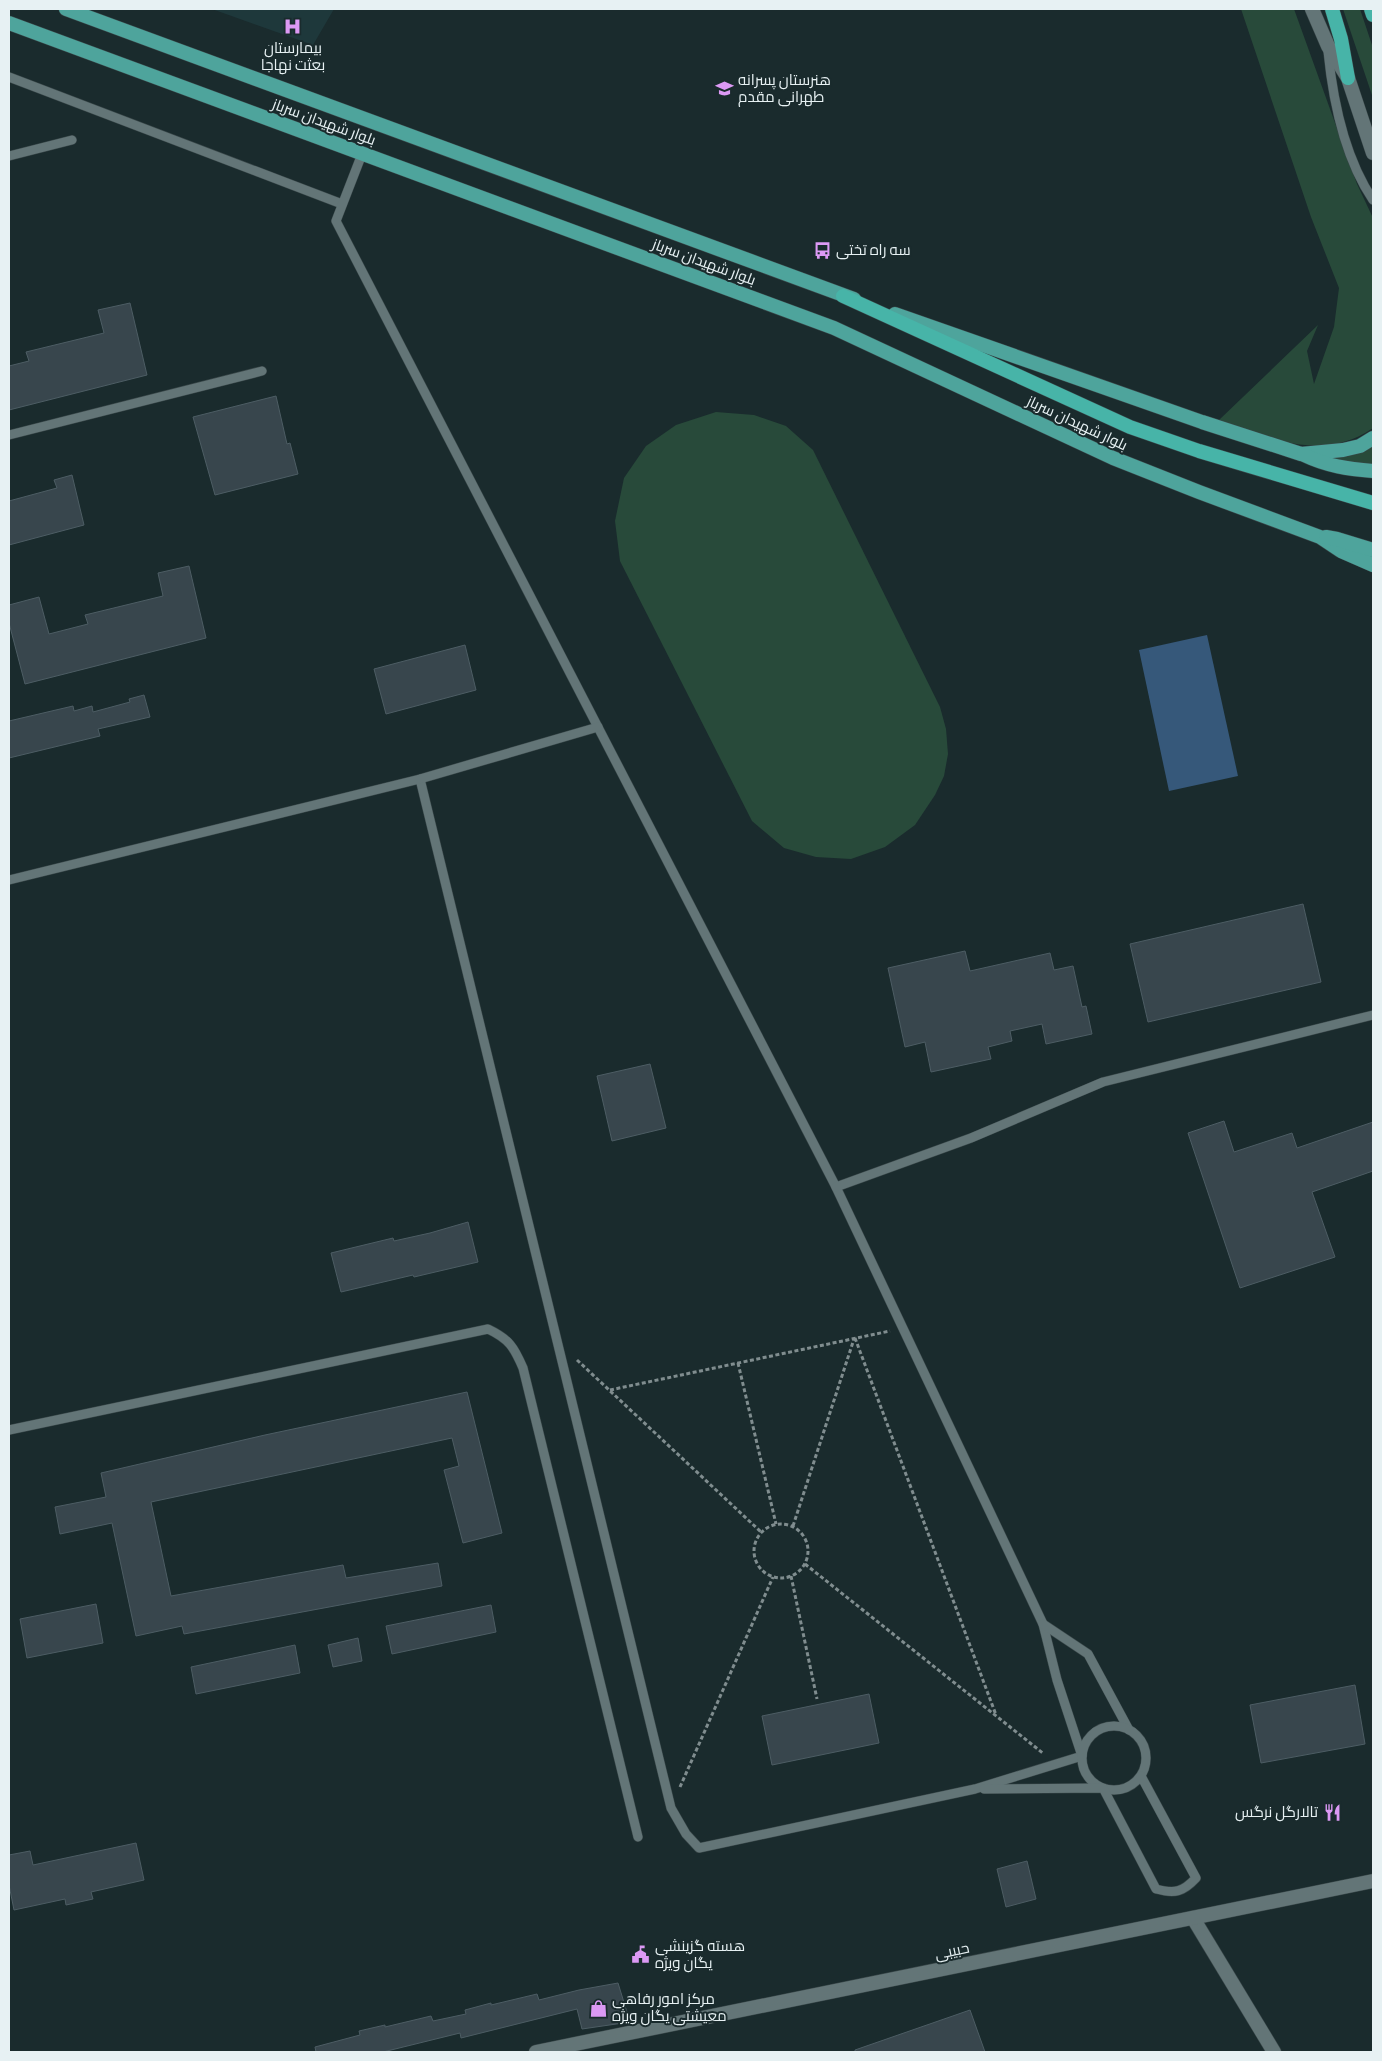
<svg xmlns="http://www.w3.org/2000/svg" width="1382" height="2061" font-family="Literata,Cairo,serif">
<rect width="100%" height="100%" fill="#1a2b2d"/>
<polygon fill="#1e383b" points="212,9 334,9 313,45"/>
<g fill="#284a3a">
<path d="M1241,9h53l63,175 16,34v210c-51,35 -102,10 -154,-8l99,-95 -11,26 7,33 20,-57 5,-39 -28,-71z"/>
<polygon points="1343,9 1360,9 1373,48 1373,98"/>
<polygon points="716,412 754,415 786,426 813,450 940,707 946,729 948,754 944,776 935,795 915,825 885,847 851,859 816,857 784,848 752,821 620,561 615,521 624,478 646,446 676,425"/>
<polygon points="1373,446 1373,465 1324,460 1349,456"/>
</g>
<polygon fill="#36587a" points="1207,635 1238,776 1169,791 1139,650"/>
<g fill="#38464d" stroke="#4d5d64">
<polygon points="130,303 147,375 9,410 9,366 29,361 26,352 104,333 98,310"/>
<polygon points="276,396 287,444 290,443 298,474 215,495 193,417"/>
<polygon points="72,475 84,525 9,545 9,501 57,488 54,480"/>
<polygon points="189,566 206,638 25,684 9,623 9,605 39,597 49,634 88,624 85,615 163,596 158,573"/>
<polygon points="465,645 476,690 386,714 374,669"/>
<polygon points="144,695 150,717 98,729 100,736 9,758 9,721 73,706 74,711 92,706 93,712 130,702 129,699"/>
<polygon points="1303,904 1321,982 1148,1022 1130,944"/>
<polygon points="965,951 970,971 1050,953 1054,970 1073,966 1082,1007 1086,1006 1092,1034 1046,1044 1042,1024 1010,1031 1012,1041 988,1047 991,1059 931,1072 925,1042 905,1047 888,968"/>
<polygon points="650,1064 666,1128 612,1141 597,1076"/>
<polygon points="1224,1121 1234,1152 1292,1133 1297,1148 1373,1122 1373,1171 1312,1192 1335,1257 1240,1288 1188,1133"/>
<polygon points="468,1222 478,1262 414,1277 413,1275 341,1292 331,1253 393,1238 394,1241 430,1233"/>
<polygon points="467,1392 502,1533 463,1543 444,1470 459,1466 452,1438 151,1502 171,1596 343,1565 346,1578 438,1563 442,1586 184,1634 182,1626 136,1636 112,1523 60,1534 55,1507 106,1497 101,1473 265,1435"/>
<polygon points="96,1604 103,1643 27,1658 20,1619"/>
<polygon points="491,1605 496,1632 392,1654 386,1626"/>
<polygon points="358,1638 362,1661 333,1667 328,1645"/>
<polygon points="295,1645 300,1673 196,1694 191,1667"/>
<polygon points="1355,1685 1365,1744 1261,1763 1250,1705"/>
<polygon points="869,1694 879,1743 772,1765 762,1716"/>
<polygon points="136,1843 144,1880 91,1892 93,1899 66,1905 65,1899 14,1910 9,1885 9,1855 30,1851 33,1865"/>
<polygon points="1027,1861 1036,1899 1006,1907 997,1869"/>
<polygon points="618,1983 630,2022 582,2029 577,2009 461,2038 460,2033 383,2052 316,2052 315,2047 360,2035 359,2031 385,2025 385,2027 431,2016 433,2021 466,2014 465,2010 491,2003 491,2005 537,1994 539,2000 579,1990"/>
<polygon points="970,2010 985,2052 855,2052 855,2050"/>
</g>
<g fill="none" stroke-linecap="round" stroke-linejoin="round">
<defs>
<g id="service">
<path d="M1328,51c5,51 16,106 45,149"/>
<polyline points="9,77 342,204"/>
<polyline points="362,154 336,221 836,1187 1043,1624 1057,1680 1082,1756 975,1789 699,1848 686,1834 671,1808 420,779"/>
<polyline points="9,156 72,140"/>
<polyline points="9,435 262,371"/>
<polyline points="9,880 420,779 598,727"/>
<polyline points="836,1187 971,1138 1103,1082 1373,1015"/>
<path d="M9,1430l479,-101c21,10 26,18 35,39l115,469"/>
<polyline points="1043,1624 1088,1654 1129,1730"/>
<circle cx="1114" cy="1758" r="32"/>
<path d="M984,1789l119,-1 53,101c19,5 27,3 40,-11l-55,-102"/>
</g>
<g id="minor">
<polyline points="1193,1918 1274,2052"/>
<polyline points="536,2052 1373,1881"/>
</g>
<polyline id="secondary" points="1312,9 1328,46 1348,78 1373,153"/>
<g id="primary">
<polyline points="66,9 854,299"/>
<polyline points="9,23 834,328 1113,458 1199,492 1320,537 1341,551 1373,565"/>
<polyline points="895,314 1202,422 1301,454 1343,450 1360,446 1373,438"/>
<path d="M1304,455c23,11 44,14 69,16"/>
<polyline points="1326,537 1337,539 1373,550"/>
</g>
<g id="trunk">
<polyline points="1332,9 1341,39 1348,78"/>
<polyline points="1371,9 1373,15"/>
<polyline points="843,296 1130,427 1199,451 1373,503"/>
</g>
</defs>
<use href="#service" stroke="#3a484a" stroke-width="10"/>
<use href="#minor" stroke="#3a484a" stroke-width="15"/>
<use href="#secondary" stroke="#3a484a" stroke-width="15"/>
<use href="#primary" stroke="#3a484a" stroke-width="15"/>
<use href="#trunk" stroke="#3a484a" stroke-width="15"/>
<g stroke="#808d8f" stroke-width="3" stroke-dasharray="4 2.5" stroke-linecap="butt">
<polyline points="855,1338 996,1715"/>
<polyline points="577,1360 761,1532"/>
<polyline points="738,1363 776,1524"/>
<polyline points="610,1390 890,1331"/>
<circle cx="781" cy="1551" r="27"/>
<polyline points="793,1526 854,1339"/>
<polyline points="805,1564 1044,1754"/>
<polyline points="791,1576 817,1699"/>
<polyline points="680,1787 773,1577"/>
</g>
<use href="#service" stroke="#637577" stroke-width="9"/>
<use href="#minor" stroke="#637577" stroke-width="14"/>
<use href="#secondary" stroke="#637577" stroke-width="14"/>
<use href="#primary" stroke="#4ea49c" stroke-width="14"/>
<use href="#trunk" stroke="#47b4a8" stroke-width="14"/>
</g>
<defs>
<symbol id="hospital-bare" viewBox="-9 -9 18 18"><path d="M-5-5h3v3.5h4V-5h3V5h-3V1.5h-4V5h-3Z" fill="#dc99f4" stroke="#1a2b2d" stroke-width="2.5" paint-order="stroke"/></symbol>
<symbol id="school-bare" viewBox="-9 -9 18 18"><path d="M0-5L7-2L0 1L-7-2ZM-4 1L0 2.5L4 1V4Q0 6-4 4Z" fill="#dc99f4" stroke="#1a2b2d" stroke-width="2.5" paint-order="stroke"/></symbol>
<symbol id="bus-bare" viewBox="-9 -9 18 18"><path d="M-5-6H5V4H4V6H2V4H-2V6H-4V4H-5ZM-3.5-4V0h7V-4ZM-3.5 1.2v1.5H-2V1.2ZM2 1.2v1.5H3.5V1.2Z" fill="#dc99f4" stroke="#1a2b2d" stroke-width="2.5" paint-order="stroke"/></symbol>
<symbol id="restaurant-bare" viewBox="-9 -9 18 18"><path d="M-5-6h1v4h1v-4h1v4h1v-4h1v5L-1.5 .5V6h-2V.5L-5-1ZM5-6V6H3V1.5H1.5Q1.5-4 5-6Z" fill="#dc99f4" stroke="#1a2b2d" stroke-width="2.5" paint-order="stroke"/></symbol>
<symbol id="civic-bare" viewBox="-9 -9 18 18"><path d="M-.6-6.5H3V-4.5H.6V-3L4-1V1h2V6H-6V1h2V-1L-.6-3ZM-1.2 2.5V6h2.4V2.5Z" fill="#dc99f4" stroke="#1a2b2d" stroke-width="2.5" paint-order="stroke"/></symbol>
<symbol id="shop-bare" viewBox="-9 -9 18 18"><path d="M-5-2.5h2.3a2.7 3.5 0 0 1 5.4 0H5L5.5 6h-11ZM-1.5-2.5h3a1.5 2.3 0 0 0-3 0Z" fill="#dc99f4" stroke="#1a2b2d" stroke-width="2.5" paint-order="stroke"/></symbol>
</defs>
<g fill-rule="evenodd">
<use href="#hospital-bare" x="280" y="14" width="25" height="25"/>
<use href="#school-bare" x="712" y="76" width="25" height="25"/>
<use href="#bus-bare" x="810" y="238" width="25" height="25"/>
<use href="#restaurant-bare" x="1320" y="1800" width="25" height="25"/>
<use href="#civic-bare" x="628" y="1942" width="25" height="25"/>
<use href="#shop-bare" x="586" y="1996" width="25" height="25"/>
</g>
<g text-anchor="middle" stroke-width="4" stroke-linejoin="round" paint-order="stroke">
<g font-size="15" fill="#e7f1f3" stroke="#1a2b2d" text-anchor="start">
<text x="293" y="53" text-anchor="middle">بیمارستان<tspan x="293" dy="17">بعثت نهاجا</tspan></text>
<text x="738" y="85">هنرستان پسرانه<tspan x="738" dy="17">طهرانی مقدم</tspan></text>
<text x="836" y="255">سه راه تختی</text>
<text x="1318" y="1817" text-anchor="end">تالارگل نرگس</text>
<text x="655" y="1951">هسته گزینشی<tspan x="655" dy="17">یگان ویژه</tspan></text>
<text x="612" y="2004">مرکز امور رفاهی<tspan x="612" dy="17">معیشتی یگان ویژه</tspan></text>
</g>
<g font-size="15" fill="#e7f1f3" stroke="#1a2b2d">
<text transform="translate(324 122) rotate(20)" y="5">بلوار شهیدان سرباز</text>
<text transform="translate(704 262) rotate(20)" y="5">بلوار شهیدان سرباز</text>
<text transform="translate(1077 423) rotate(25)" y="5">بلوار شهیدان سرباز</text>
<text transform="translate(952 1951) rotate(-12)" y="5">حبیبی</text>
</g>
</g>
<rect width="1382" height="2061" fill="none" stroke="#e7f1f3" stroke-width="20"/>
</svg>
